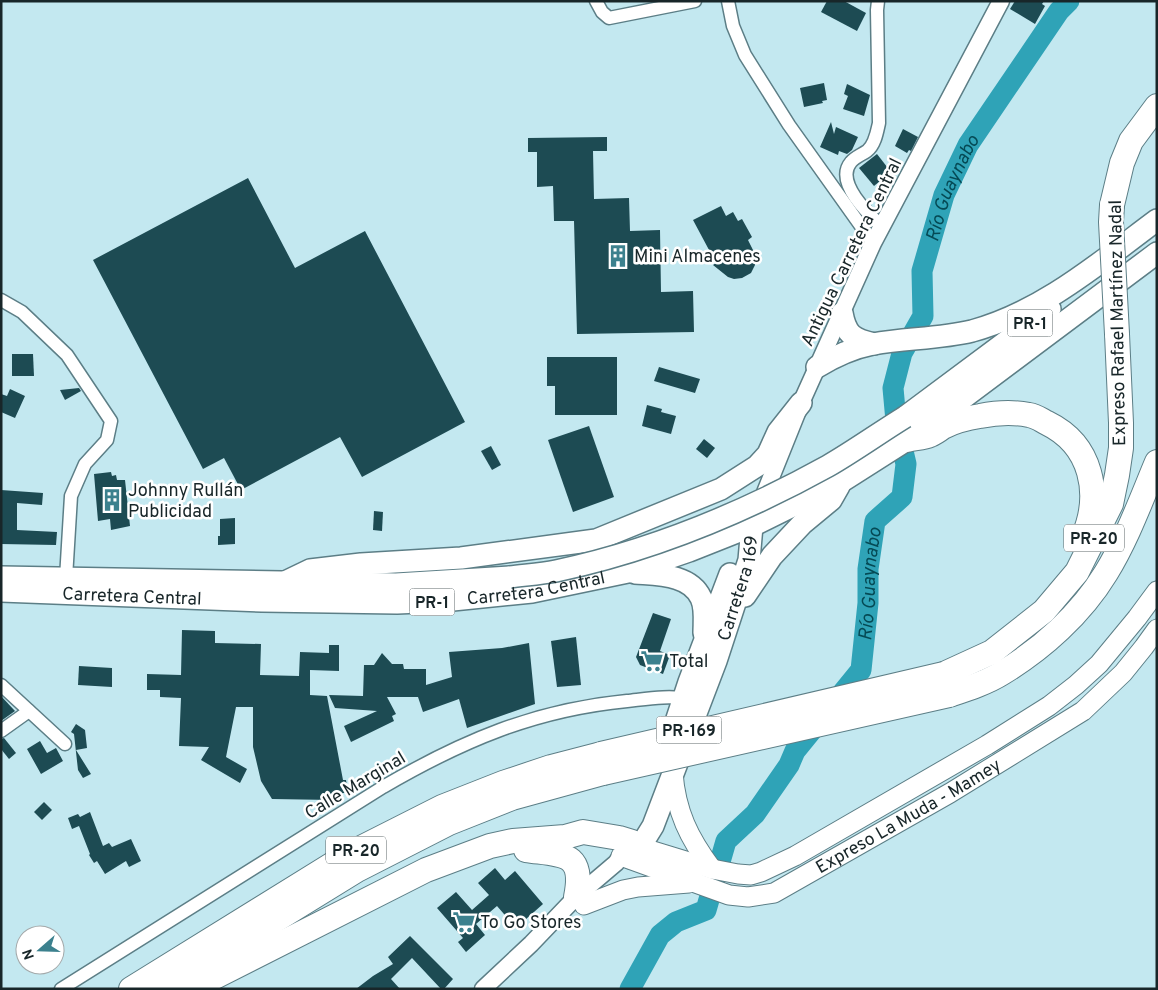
<svg xmlns="http://www.w3.org/2000/svg" width="1158" height="990" font-family="Overpass,sans-serif">
<rect width="100%" height="100%" fill="#c3e8f0"/>
<g fill="none" stroke-linecap="round" stroke-linejoin="round">
<path stroke="#2fa3b7" stroke-width="21" id="s1" d="M630,989l30,-54 16,-13 30,-12 20,-69 29,-27 34,-49 6,-14 66,-81 7,-67v-34l7,-48 27,-24 4,-33 -10,-43 -3,-33 9,-35 21,-37 -1,-45 22,-76 24,-50 91,-134 10,-10"/>
</g>
<g fill="#1d4b53">
<polygon points="827,1 844,1 866,13 857,31 821,12"/>
<polygon points="1015,1 1044,1 1042,4 1045,6 1035,24 1010,9"/>
<polygon points="824,83 827,100 822,101 823,103 804,107 800,88"/>
<polygon points="847,84 870,95 864,116 843,109 848,96 844,94"/>
<polygon points="831,122 834,134 836,127 858,137 852,150 847,154 839,151 838,155 820,147"/>
<polygon points="903,129 918,137 911,151 909,150 907,153 895,146"/>
<polygon points="607,137 607,151 593,151 594,199 629,198 630,231 660,230 661,292 693,291 694,332 577,334 574,221 554,221 553,186 537,187 537,152 528,152 528,138"/>
<polygon points="877,154 891,172 874,186 859,168"/>
<polygon points="248,178 295,268 365,231 465,422 362,477 340,437 241,490 224,458 203,469 93,260"/>
<polygon points="721,206 726,216 733,212 738,221 742,219 752,237 748,240 755,254 755,265 751,273 742,278 734,279 728,277 713,265 716,263 693,220"/>
<polygon points="12,354 33,354 34,376 12,376"/>
<polygon points="547,357 617,357 617,415 555,415 555,386 547,386"/>
<polygon points="659,367 700,379 695,393 654,381"/>
<polygon points="79,388 81,391 65,400 60,390"/>
<polygon points="10,389 25,396 15,418 1,412 1,394 7,396"/>
<polygon points="647,405 662,409 661,412 676,416 671,434 642,426"/>
<polygon points="589,426 614,497 573,512 548,440"/>
<polygon points="704,439 715,448 707,458 696,449"/>
<polygon points="491,446 501,465 492,470 481,451"/>
<polygon points="111,472 112,476 116,475 117,480 125,480 130,526 111,530 110,519 98,521 94,474"/>
<polygon points="1,490 43,493 42,505 17,503 17,530 57,532 56,545 1,544"/>
<polygon points="374,511 383,512 382,531 373,530"/>
<polygon points="235,518 235,544 218,545 218,536 220,536 220,519"/>
<polygon points="653,613 671,619 660,651 670,655 663,674 640,665 636,657"/>
<polygon points="182,630 215,631 215,643 261,644 260,675 299,676 300,652 329,653 329,645 339,645 339,671 310,670 310,695 327,696 343,780 346,780 348,792 331,796 332,800 272,799 261,781 253,747 253,707 236,707 226,757 247,769 240,783 201,760 209,747 179,746 181,698 160,697 160,690 147,690 147,674 181,675"/>
<polygon points="576,637 581,685 557,687 551,641"/>
<polygon points="529,643 535,704 467,728 459,699 423,712 418,697 387,697 396,714 392,716 394,721 351,742 344,726 377,711 335,708 329,695 363,696 364,665 374,665 382,653 392,664 403,664 404,669 426,669 426,685 452,677 449,652 502,648"/>
<polygon points="79,666 112,668 112,687 78,685"/>
<polygon points="1,696 15,711 1,721"/>
<polygon points="76,724 85,730 87,748 76,750 91,774 83,778 78,770 74,734 71,732"/>
<polygon points="4,738 16,753 9,759 1,749 1,739"/>
<polygon points="40,741 47,753 56,748 63,761 41,774 27,749"/>
<polygon points="44,802 52,810 42,820 34,812"/>
<polygon points="90,812 103,846 109,843 112,847 131,839 141,861 129,867 126,861 105,874 97,861 94,863 89,855 90,854 79,826 72,829 68,818 78,814 80,817"/>
<polygon points="495,868 505,880 515,871 543,904 516,928 497,906 476,924 485,935 466,952 458,942 463,938 437,908 456,892 472,910 489,895 478,883"/>
<polygon points="410,936 453,979 444,989 441,989 412,958 391,979 400,989 356,989 373,976 393,964 388,957"/>
</g>
<g fill="none" stroke-linecap="round" stroke-linejoin="round">
<defs>
<g id="minor">
<polyline points="596,1 602,12 609,18 695,1"/>
<polyline points="728,1 733,26 745,55 789,125 873,243"/>
<path d="M878,1l-1,9 2,113c-2,9 -4,22 -12,28 -6,4 -12,6 -16,11 -17,20 18,53 32,65"/>
<polyline points="1,300 22,312 67,355 111,421 107,440 85,464 71,496 66,578"/>
<polyline points="1,685 65,744"/>
<polyline points="1,731 29,711"/>
<path d="M61,989l322,-202c79,-46 151,-77 244,-86 19,-2 42,-6 61,-2"/>
</g>
<g id="tertiary">
<polyline points="760,505 801,403 873,243 1001,1"/>
<polyline points="483,989 531,944 576,897 616,863 621,856"/>
</g>
<g id="secondary">
<path d="M673,773c3,39 16,65 39,96"/>
<polyline points="632,842 640,847 712,869 738,874 751,875 761,872 795,856 987,745 1049,706 1076,685 1099,664 1137,618 1157,591"/>
<path id="s2" d="M621,856l108,39 19,2 26,-4 176,-100 133,-82 40,-38 21,-26 13,-18"/>
<polyline points="584,905 623,890 638,887 689,883"/>
</g>
<g id="trunk">
<path d="M842,313c4,22 11,26 32,31"/>
<path d="M817,367c18,-11 36,-19 56,-23 33,-6 66,-5 99,-13 70,-19 127,-68 185,-111"/>
<polyline points="905,417 1050,309"/>
<path d="M635,573c23,2 55,1 66,25 5,10 3,24 3,35"/>
<polyline points="1,577 396,584 510,577"/>
<polyline points="283,583 310,570 361,564 461,558 596,540 721,489 757,466 768,454 778,432 801,403"/>
<path id="s3" d="M1,591l261,10 135,2 46,-2 89,-9 96,-20 61,-21 63,-25 89,-44 66,-42 250,-187"/>
<polyline points="745,596 772,556 802,524 831,500 839,486"/>
<polyline points="666,752 689,682 730,574"/>
<path id="s4" d="M631,858l9,-11 13,-21 63,-165 33,-101 3,-34"/>
</g>
<g id="motorway">
<polyline points="1112,205 1122,163 1131,141 1157,106"/>
<path d="M907,440c7,-2 16,-2 23,-5 5,-2 9,-5 13,-8 12,-6 24,-9 37,-11 15,-3 34,-4 49,-1 7,1 12,5 18,8 45,22 55,71 36,115"/>
<polyline points="944,674 992,652 1044,611 1077,572 1111,504 1117,475 1121,448 1121,423 1117,334"/>
<path d="M949,695c18,-6 37,-12 53,-22 40,-24 79,-59 104,-100 21,-34 35,-73 51,-111"/>
<path d="M526,850c36,5 59,1 50,47"/>
<polyline points="131,989 349,854 442,807 503,783 551,767 601,754"/>
<polyline points="164,989 357,870 449,823 512,798 603,773"/>
<polyline points="191,989 426,870 490,846 513,841 565,837 583,832 619,838 632,842"/>
</g>
</defs>
<use href="#minor" stroke="#5c7e86" stroke-width="15"/>
<use href="#tertiary" stroke="#5c7e86" stroke-width="19"/>
<use href="#secondary" stroke="#5c7e86" stroke-width="21"/>
<use href="#trunk" stroke="#5c7e86" stroke-width="24"/>
<use href="#motorway" stroke="#5c7e86" stroke-width="26"/>
<use href="#minor" stroke="#fff" stroke-width="12"/>
<use href="#tertiary" stroke="#fff" stroke-width="16"/>
<use href="#secondary" stroke="#fff" stroke-width="19"/>
<use href="#trunk" stroke="#fff" stroke-width="21"/>
<use href="#motorway" stroke="#fff" stroke-width="24"/>
<defs>
<path id="trunk-bridge" d="M510,577c15,-2 31,-3 46,-6 94,-20 187,-58 272,-105 26,-15 51,-33 77,-49"/>
<g id="motorway-bridge">
<polyline points="1112,205 1111,222 1117,334"/>
<polyline points="601,754 944,674"/>
<polyline points="603,773 949,695"/>
</g>
</defs>
<use href="#trunk-bridge" stroke="#5c7e86" stroke-width="24" stroke-linecap="butt"/>
<use href="#motorway-bridge" stroke="#5c7e86" stroke-width="26" stroke-linecap="butt"/>
<use href="#trunk-bridge" stroke="#fff" stroke-width="21"/>
<use href="#motorway-bridge" stroke="#fff" stroke-width="24"/>
</g>
<defs>
<symbol id="building-bare" viewBox="-9 -9 18 18"><path d="M-4-6H4V6H1V3H-1V6H-4ZM-2.5-4.3h1.7v1.8h-1.7ZM.8-4.3h1.7v1.8H.8ZM-2.5-1h1.7V.8h-1.7ZM.8-1h1.7V.8H.8Z" fill="#3c818e" stroke="#fff" stroke-width="2.5" paint-order="stroke"/></symbol>
<symbol id="supermarket-bare" viewBox="-9 -9 18 18"><path d="M-6-5.5h2.5l.6 2H6L4.5 2H-2.5L-4.4-4H-6ZM-1.5 3.2a1.3 1.3 0 1 0 .1 0ZM3 3.2a1.3 1.3 0 1 0 .1 0Z" fill="#3c818e" stroke="#fff" stroke-width="2.5" paint-order="stroke"/></symbol>
</defs>
<g fill-rule="evenodd">
<use href="#building-bare" x="602" y="240" width="32" height="32"/>
<use href="#building-bare" x="96" y="484" width="32" height="32"/>
<use href="#supermarket-bare" x="636" y="645" width="32" height="32"/>
<use href="#supermarket-bare" x="448" y="906" width="32" height="32"/>
</g>
<g text-anchor="middle" stroke-width="5" stroke-linejoin="round" paint-order="stroke">
<g fill="#fff" stroke="#5d6769" stroke-width="1">
<rect x="1007.5" y="309.5" width="45" height="27" rx="4"/>
<rect x="1064" y="524.5" width="60" height="27" rx="4"/>
<rect x="409.5" y="588.5" width="45" height="27" rx="4"/>
<rect x="656.5" y="716.5" width="65" height="27" rx="4"/>
<rect x="326" y="836.5" width="60" height="27" rx="4"/>
</g>
<g font-size="16" font-weight="bold" fill="#182629">
<text x="1030" y="329">PR-1</text>
<text x="1094" y="544">PR-20</text>
<text x="432" y="608">PR-1</text>
<text x="689" y="736">PR-169</text>
<text x="356" y="856">PR-20</text>
</g>
<g font-size="18" fill="#182629" stroke="#fff">
<text transform="translate(851 252) rotate(-64)" y="6">Antigua Carretera Central</text>
<text transform="translate(1117 323) rotate(-91)" y="6">Expreso Rafael Martínez Nadal</text>
<text dy="6" stroke="none"><textPath href="#s4" startOffset="292">Carretera 169</textPath></text>
<text dy="6" stroke="none"><textPath href="#s3" startOffset="536">Carretera Central</textPath></text>
<text dy="6" stroke="none"><textPath href="#s3" startOffset="131">Carretera Central</textPath></text>
<text transform="translate(355 785) rotate(-31)" y="6">Calle Marginal</text>
<text dy="6" stroke="none"><textPath href="#s2" startOffset="315">Expreso La Muda - Mamey</textPath></text>
</g>
<g font-size="18" fill="#182629" stroke="#fff" text-anchor="start">
<text x="634" y="262">Mini Almacenes</text>
<text x="128" y="496">Johnny Rullán<tspan x="128" dy="21">Publicidad</tspan></text>
<text x="669" y="667">Total</text>
<text x="480" y="928">To Go Stores</text>
</g>
<g font-size="19" font-style="italic" fill="#054a55" stroke="#fff">
<text dy="7" stroke="none"><textPath href="#s1" startOffset="914">Río Guaynabo</textPath></text>
<text dy="7" stroke="none"><textPath href="#s1" startOffset="492">Río Guaynabo</textPath></text>
</g>
</g>
<rect width="1158" height="990" fill="none" stroke="#182629" stroke-width="5"/>
<g transform="translate(40 950) rotate(250)"><circle r="24" fill="#ffffff" stroke="#a3a8a9"/>
<path d="M0-4L9 19L0 12L-9 19Z" fill="#3c818e"/>
<text y="-8" font-size="14" font-weight="bold" text-anchor="middle" fill="#182629">N</text>
</g>
</svg>
